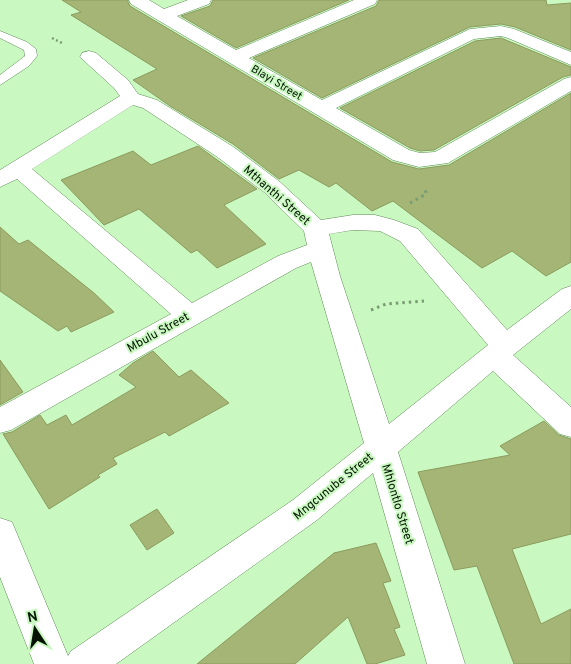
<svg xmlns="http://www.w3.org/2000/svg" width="571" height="664" font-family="Overpass,sans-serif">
<rect width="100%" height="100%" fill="#c9f8c0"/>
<g fill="#a4b576" stroke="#8b9b5d">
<polygon points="62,0 127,0 130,6 392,162 419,169 449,165 571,93 571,262 546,276 512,251 482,268 393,201 372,211 336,183 329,187 299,170 279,179 233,144 170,106 133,80 157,69 71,15 81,12"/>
<polygon points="213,0 349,0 236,48 181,16 210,6"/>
<polygon points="379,0 546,0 547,5 571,3 571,50 515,27 501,24 470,27 322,98 253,58 376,6"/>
<polygon points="501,38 571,67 571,75 563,77 434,150 420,151 410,148 340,108 475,41"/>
<polygon points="198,146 257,189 224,205 266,244 217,268 197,250 191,253 139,209 104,225 61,180 133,151 151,165"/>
<polygon points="0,227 19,244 28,240 94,293 114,312 71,332 67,326 58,331 0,291"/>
<polygon points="153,351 179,377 191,370 229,403 169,436 165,432 113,458 117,464 98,475 100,477 49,509 3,434 12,432 40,415 47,425 66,415 72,425 136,387 119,375 133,363"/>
<polygon points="0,360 23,392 0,405"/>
<polygon points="544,421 559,435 571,439 571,534 512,549 541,624 571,609 571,664 514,664 477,566 454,570 418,472 510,455 500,446"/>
<polygon points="157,509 174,533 147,550 130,525"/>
<polygon points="376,543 391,581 383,583 400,627 394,629 405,655 375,664 367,664 348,617 295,664 197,664 334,553"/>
</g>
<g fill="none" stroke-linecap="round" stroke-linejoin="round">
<defs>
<polygon id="lane" points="0,31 27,42 36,49 37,56 29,66 0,85 0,75 25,56 24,50 0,38"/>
<g id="street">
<polygon points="129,0 149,0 164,9 188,0 211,0 209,4 177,16 236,50 354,0 377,0 375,4 249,58 322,100 470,29 501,26 514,29 571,52 571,65 508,38 501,36 474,39 336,108 409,150 420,153 435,152 564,79 571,77 571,91 448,163 419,167 393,160 131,4"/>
<path d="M89,51l7,2 32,27 10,14 19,6 75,46 48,36 41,38 32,-5h22l19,5 24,9 89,101 55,-41 9,-3v23l-58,46 58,52v30l-11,-3 -67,-63 -95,81 67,212h-38l-54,-191 -56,47 -201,144h-82l-34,-87v-59l12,4 56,134 3,-5 222,-151 71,-57 -53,-181 -15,6 -285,162 -11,3v-26l171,-93 -154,-135 -17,8v-17l120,-74 -6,-8 -34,-31 2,-4zM133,105l10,3 73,48 48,36 40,39 3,14 -29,11 -86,47 -160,-134zM353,230l27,1 20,10 88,104 -99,79 -49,-148 -11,-42z"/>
</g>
</defs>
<use href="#lane" stroke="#5e8956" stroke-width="1"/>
<use href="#street" stroke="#5e8956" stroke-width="1"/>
<polyline stroke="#799c73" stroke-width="2.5" stroke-dasharray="2 2.5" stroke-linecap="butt" points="52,38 64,44"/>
<g stroke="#799c73" stroke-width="3" stroke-dasharray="2.5 4" stroke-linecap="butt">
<polyline points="410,203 426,194 425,187"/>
<polyline points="371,310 386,304 424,301"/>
</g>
<use href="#lane" fill="#fff" fill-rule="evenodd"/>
<use href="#street" fill="#fff" fill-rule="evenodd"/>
</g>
<g text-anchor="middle" stroke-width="4" stroke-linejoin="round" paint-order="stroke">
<g font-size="11" fill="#041302" stroke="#c9f8c0">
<text transform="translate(277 82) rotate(31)" y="4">Blayi Street</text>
</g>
<g font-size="12" fill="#041302" stroke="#c9f8c0">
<text transform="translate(277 195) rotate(41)" y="4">Mthanthi Street</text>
<text transform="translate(158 332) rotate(-29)" y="4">Mbulu Street</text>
<text transform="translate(333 486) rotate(-39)" y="4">Mngcunube Street</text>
<text transform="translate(398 504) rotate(73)" y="4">Mhlontlo Street</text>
</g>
</g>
<g transform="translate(35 629) rotate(348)" stroke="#c9f8c0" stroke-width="4" paint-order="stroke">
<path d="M0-4L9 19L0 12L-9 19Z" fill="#041302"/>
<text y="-8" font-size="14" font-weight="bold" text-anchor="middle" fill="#041302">N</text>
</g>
</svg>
